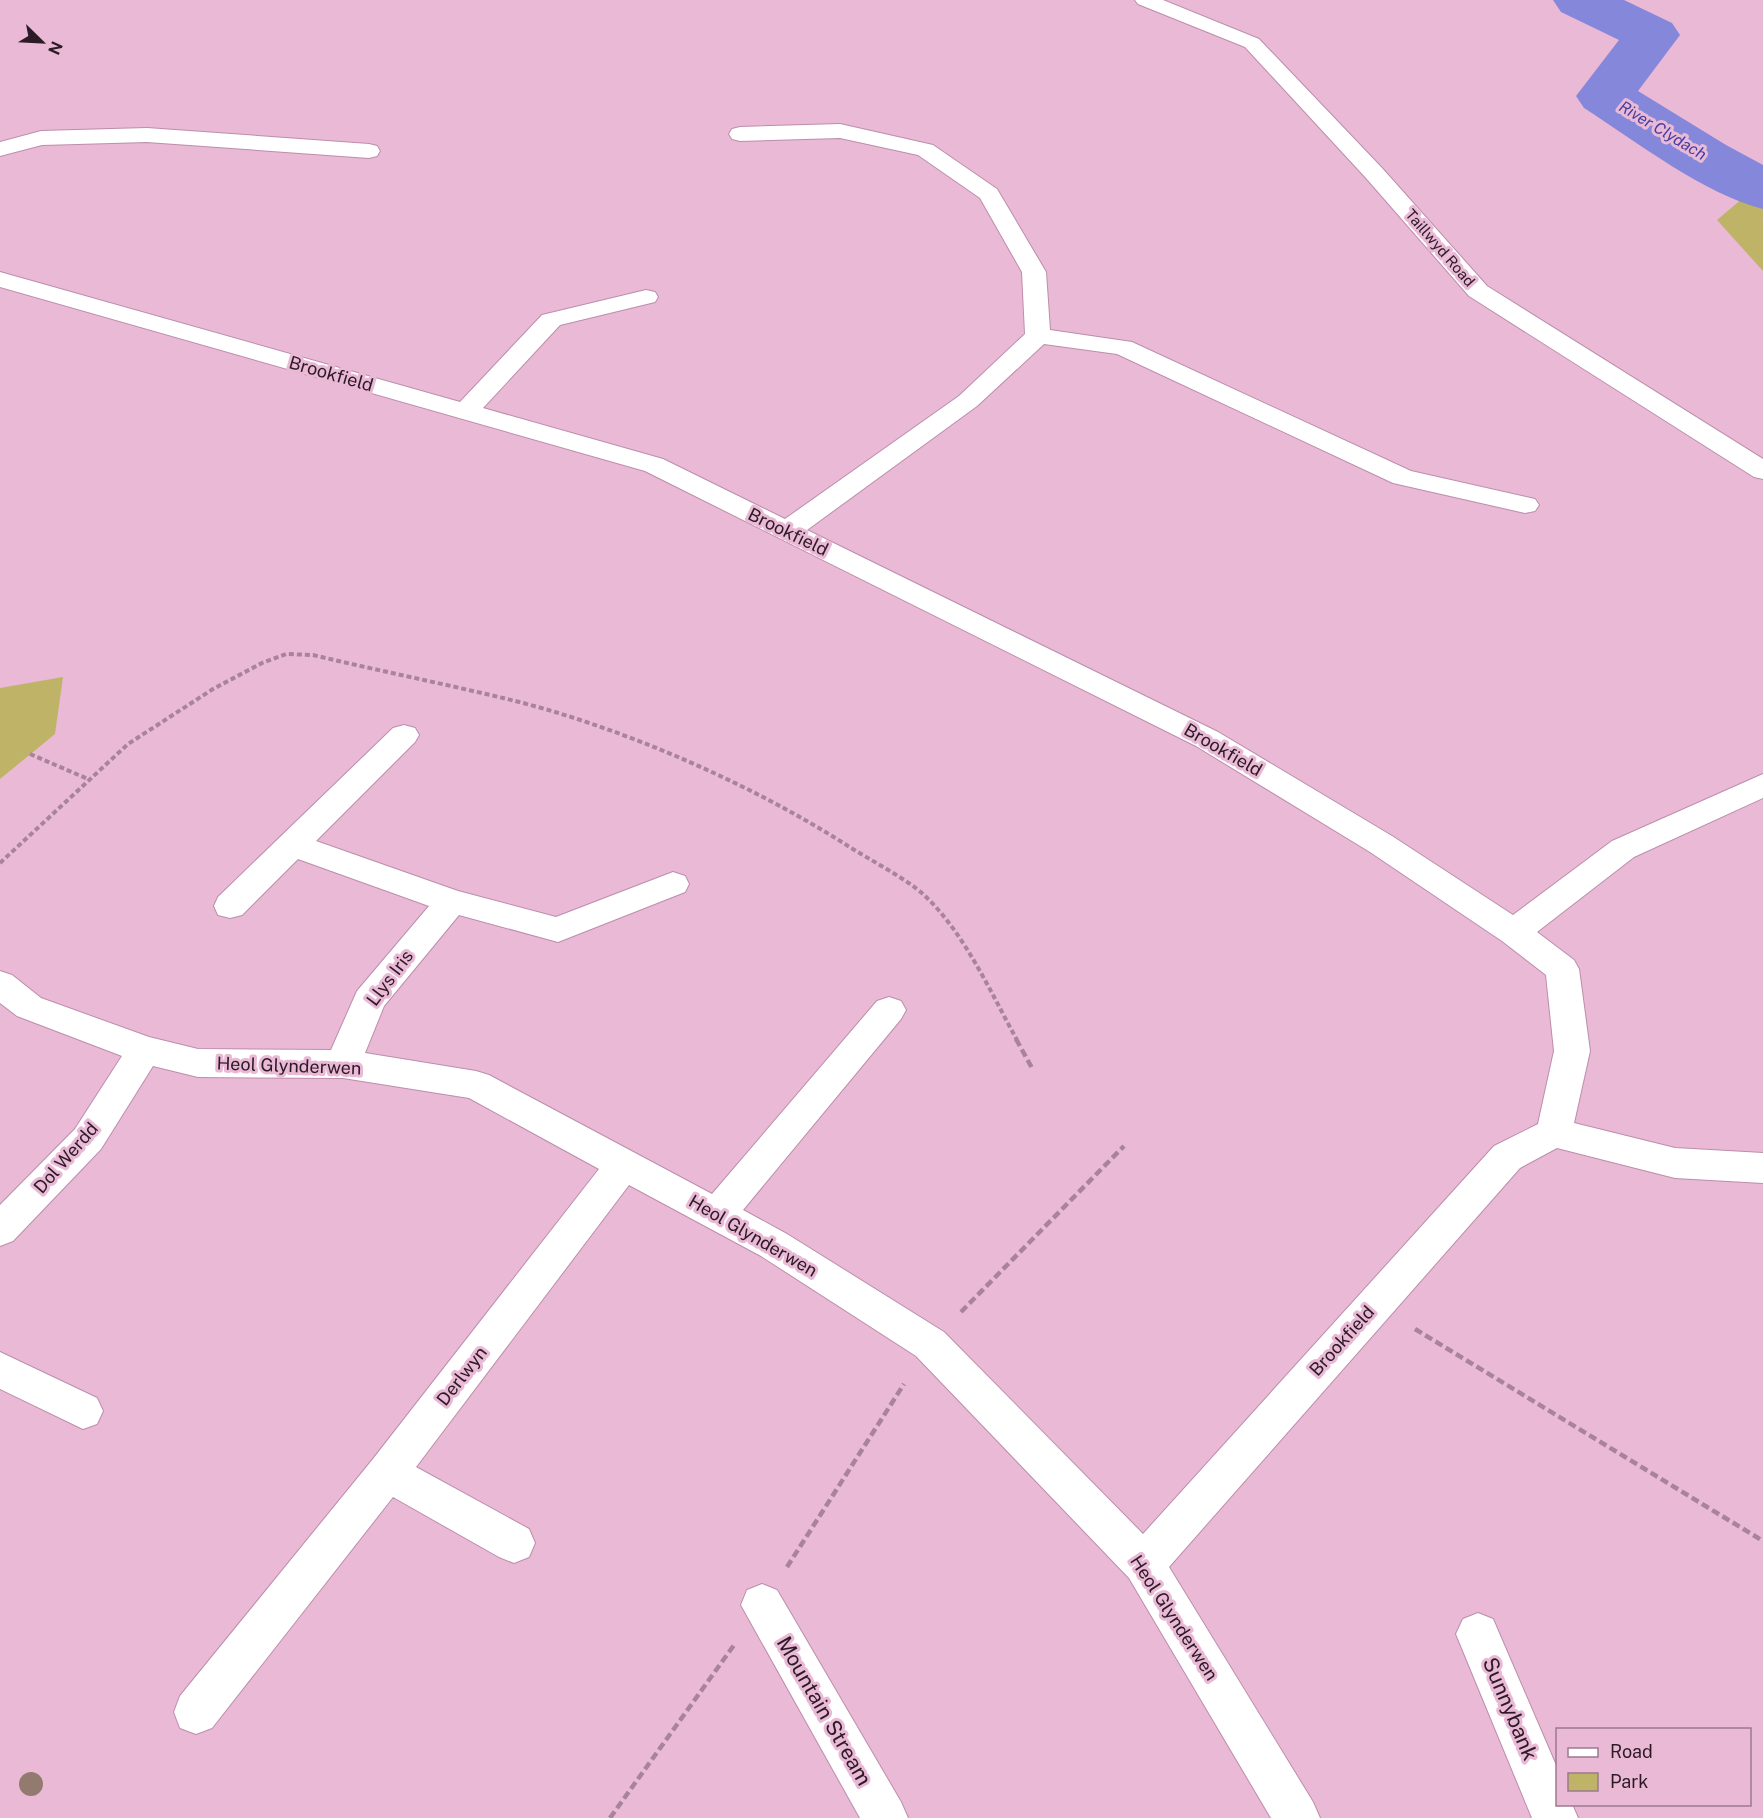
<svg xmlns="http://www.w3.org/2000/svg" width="1763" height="1818" font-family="'Public Sans',sans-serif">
<rect width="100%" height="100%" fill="#e9b9d6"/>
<g fill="#beb367">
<polygon points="1763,181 1763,271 1717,220"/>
<polygon points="63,677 55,734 0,779 0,688"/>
</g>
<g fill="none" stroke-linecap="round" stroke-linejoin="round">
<path fill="#8587db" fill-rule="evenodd" d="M1553,0h71l48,23 8,12 -42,56 88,54 37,20v44c-59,-15 -126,-67 -179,-101l-8,-12 43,-56 -58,-28z"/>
<defs>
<g id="minor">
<polygon points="1135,0 1163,0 1259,39 1382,168 1487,286 1763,459 1763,479 1754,477 1469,296 1366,178 1245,47 1138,4"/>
<polygon points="840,124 933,145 997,189 1046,272 1050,330 1132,342 1411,471 1535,499 1539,505 1535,511 1525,513 1393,483 1117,354 1044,344 977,406 807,530 1218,732 1392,836 1513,915 1612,841 1763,774 1763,798 1634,857 1537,932 1574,960 1579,969 1590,1051 1574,1123 1675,1148 1763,1153 1763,1183 1675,1178 1557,1148 1520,1168 1169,1567 1313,1802 1320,1818 1271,1818 1129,1578 916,1356 761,1256 629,1185 416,1467 529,1529 535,1543 529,1557 514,1563 499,1557 393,1497 212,1728 196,1734 180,1728 174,1712 180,1696 373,1459 599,1169 469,1098 343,1078 198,1077 153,1066 101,1149 13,1241 0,1246 0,1205 75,1129 122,1056 17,1016 0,1003 0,971 12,975 41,998 149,1037 198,1049 331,1050 357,991 429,906 298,859 242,915 230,918 218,915 214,906 218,897 393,728 404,725 415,728 419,735 415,742 316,841 458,891 556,917 673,872 685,876 689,884 685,892 558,942 459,915 384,1006 365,1053 476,1071 489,1075 712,1194 877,1001 889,997 901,1001 906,1010 901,1019 743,1210 787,1234 944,1332 1143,1534 1494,1146 1538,1124 1554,1051 1546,975 1502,941 1370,852 1196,746 645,471 0,287 0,272 460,402 542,315 646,290 655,292 658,297 655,302 560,325 483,408 663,459 785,519 959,396 1025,334 1022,272 980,198 918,155 840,138 740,141 732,139 729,134 732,129 740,127"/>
<polygon points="147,128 369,144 377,146 380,151 377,156 369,158 147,142 42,145 0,156 0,142 41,131"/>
<polygon points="0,1352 97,1398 103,1411 97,1424 83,1429 0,1389"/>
<polygon points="762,1584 777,1590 901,1802 908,1818 860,1818 741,1605 747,1590"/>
<polygon points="1478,1613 1493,1619 1558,1770 1558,1804 1572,1804 1578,1818 1532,1818 1456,1634 1463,1619"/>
</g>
</defs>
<use href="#minor" stroke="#bc8eab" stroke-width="2"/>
<g stroke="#a9839a" stroke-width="4" stroke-dasharray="5 3" stroke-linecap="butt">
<polyline points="30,754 88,779"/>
<path d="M0,863l128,-119 85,-55 49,-26 24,-9 27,1c63,15 127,28 190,43 114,27 247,85 345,148 22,14 59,33 76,49 40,37 67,98 93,145"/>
</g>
<g stroke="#a9839a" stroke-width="4.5" stroke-dasharray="8 4" stroke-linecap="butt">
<polyline points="1016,1039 1032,1068"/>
<polyline points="961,1312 1124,1146"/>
<polyline points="1415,1329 1763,1541"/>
<polyline points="787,1567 904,1384"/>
<polyline points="610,1818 734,1645"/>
</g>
<use href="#minor" fill="#fff" fill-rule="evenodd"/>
</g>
<circle fill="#937a6f" cx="31" cy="1784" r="12"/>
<g text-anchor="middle" stroke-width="6" stroke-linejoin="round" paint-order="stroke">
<g font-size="15" fill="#2c1a25" stroke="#e9b9d6">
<text transform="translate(1440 248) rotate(49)" y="5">Taillwyd Road</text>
</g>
<g font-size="16" font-style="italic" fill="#453ea0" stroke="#e9b9d6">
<text transform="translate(1663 130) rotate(31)" y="6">River Clydach</text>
</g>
<g font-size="18" fill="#2c1a25" stroke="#e9b9d6">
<text transform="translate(331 374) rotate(16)" y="6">Brookfield</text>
<text transform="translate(788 532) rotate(26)" y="6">Brookfield</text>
<text transform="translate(1223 750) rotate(30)" y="6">Brookfield</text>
<text transform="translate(390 978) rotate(-53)" y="6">Llys Iris</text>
<text transform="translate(289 1066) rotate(2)" y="6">Heol Glynderwen</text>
<text transform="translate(66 1158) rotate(-49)" y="6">Dol Werdd</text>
<text transform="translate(753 1236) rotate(30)" y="6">Heol Glynderwen</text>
<text transform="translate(1342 1341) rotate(-48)" y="6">Brookfield</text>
<text transform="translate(462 1376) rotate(-52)" y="6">Derlwyn</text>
<text transform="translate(1174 1618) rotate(57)" y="6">Heol Glynderwen</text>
</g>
<g font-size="21" fill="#2c1a25" stroke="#e9b9d6">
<text transform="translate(1510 1709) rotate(67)" y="7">Sunnybank</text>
<text transform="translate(824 1711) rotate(60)" y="7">Mountain Stream</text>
</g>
</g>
<rect x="1556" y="1728" width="195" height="78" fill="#e9b9d6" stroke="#9d798f" stroke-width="1.5"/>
<rect x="1568" y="1748" width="30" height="9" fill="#ffffff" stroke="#9d798f" stroke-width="1.5"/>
<text x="1610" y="1758" font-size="18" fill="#2c1a25">Road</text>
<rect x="1568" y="1773" width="30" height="18" fill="#beb367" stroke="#9d798f" stroke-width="1.5"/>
<text x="1610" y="1788" font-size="18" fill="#2c1a25">Park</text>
<g transform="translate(42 42) rotate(114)" stroke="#e9b9d6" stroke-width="4.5" paint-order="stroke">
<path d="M0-4.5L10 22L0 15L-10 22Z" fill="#2c1a25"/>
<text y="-9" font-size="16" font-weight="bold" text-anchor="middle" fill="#2c1a25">N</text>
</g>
</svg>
